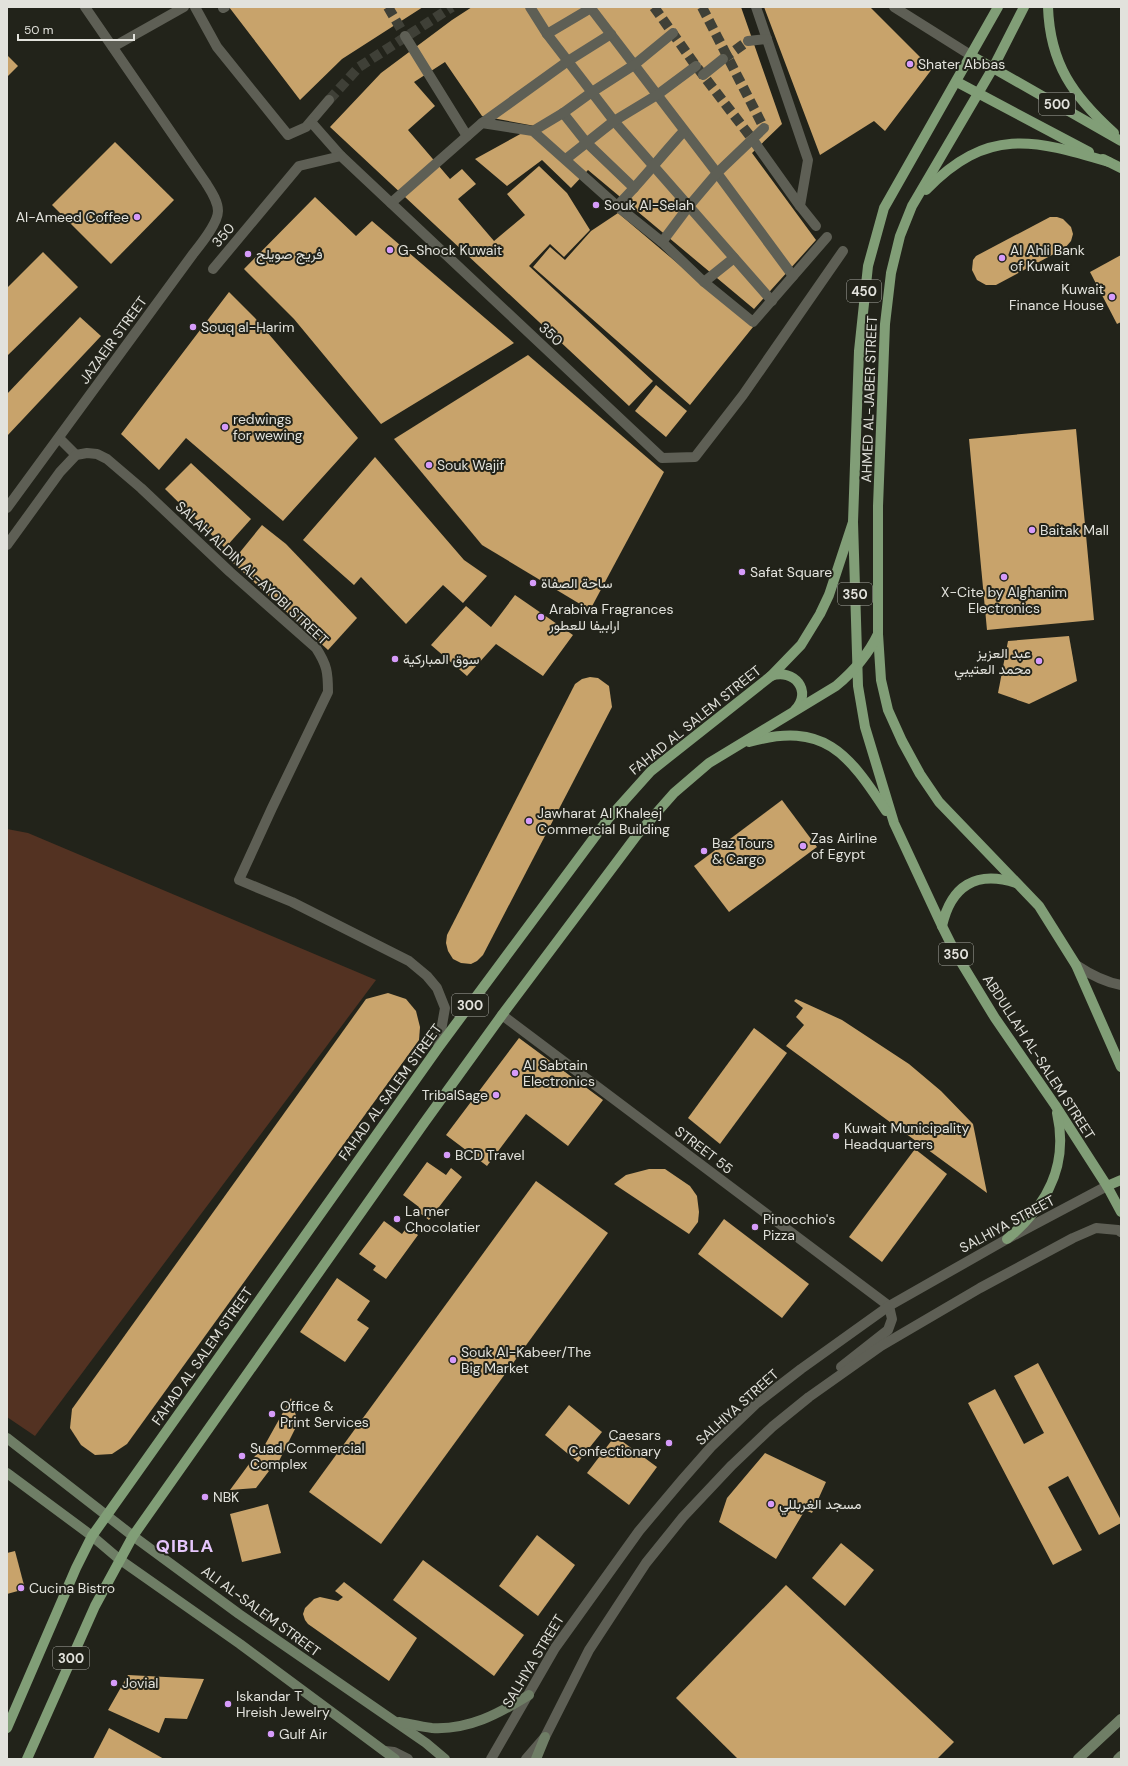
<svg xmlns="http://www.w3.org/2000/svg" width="1128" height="1766" font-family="'DM Sans',Vazirmatn,sans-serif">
<rect width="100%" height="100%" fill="#22231a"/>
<polygon fill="#533222" points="7,829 28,833 376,980 35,1436 7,1417"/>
<g fill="#c8a36b">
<polygon points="229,7 423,7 342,59 300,100"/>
<polygon points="472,7 741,7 782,124 752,153 816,240 754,309 588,170 571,188 542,160 507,186 475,159 535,126 482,116 445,62 414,82 435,106 408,130 450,179 462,169 476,184 458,199 494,241 525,215 507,194 539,166 567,193 590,230 564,257 550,244 529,266 653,381 629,406 330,127 381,73 452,20"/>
<polygon points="764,7 870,7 932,69 885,131 874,121 820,155"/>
<polygon points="7,55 18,66 7,77"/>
<polygon points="115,142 174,200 111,264 52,205"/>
<polygon points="315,197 356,236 372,221 514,343 381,424 294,319 244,269"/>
<polygon points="618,213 753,327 690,405 533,267 550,247 565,260 591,231"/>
<polygon points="1050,217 1057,217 1063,219 1071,227 1073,234 1071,241 1065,248 996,285 986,285 977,280 972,270 973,260 976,256"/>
<polygon points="43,252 78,287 7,356 7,288"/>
<polygon points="1121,255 1121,322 1117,324 1090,272"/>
<polygon points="229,292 255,318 358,438 283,521 186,438 159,470 121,434"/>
<polygon points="80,317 101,336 7,436 7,394"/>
<polygon points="528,355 664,472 590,610 482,545 394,439"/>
<polygon points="656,385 687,411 666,437 635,411"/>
<polygon points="1076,429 1094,620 987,630 969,439"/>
<polygon points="375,457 464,560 487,576 463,603 443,585 406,624 361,577 354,585 303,540"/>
<polygon points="191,463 251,519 225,548 165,489"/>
<polygon points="262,525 286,544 357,618 328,650 232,562"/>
<polygon points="515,595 573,635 543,676 496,644 467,676 431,645 466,606 491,627"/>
<polygon points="1069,636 1077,681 1029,704 998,693 1008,641"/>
<polygon points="590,677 598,678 609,686 612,707 483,955 477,961 471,964 461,963 453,959 448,951 446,943 447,935 575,684 582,679"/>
<polygon points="782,800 817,847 729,912 694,866"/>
<polygon points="388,993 406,999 416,1011 420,1027 419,1040 127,1444 112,1454 95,1455 81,1445 70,1428 72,1409 366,999"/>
<polygon points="796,999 842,1020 909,1064 941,1091 973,1124 987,1193 786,1046 804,1025 796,1017 803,1008 794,1001"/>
<polygon points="754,1028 787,1053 720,1144 688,1118"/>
<polygon points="519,1038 603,1100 568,1146 526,1114 487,1166 446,1135"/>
<polygon points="915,1149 947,1174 882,1262 849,1237"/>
<polygon points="427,1162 446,1175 451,1168 462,1177 429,1220 417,1211 419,1207 403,1195"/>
<polygon points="649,1169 665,1169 690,1186 697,1196 699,1212 698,1222 689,1234 614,1184 626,1175"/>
<polygon points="536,1181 608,1233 381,1544 309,1492"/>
<polygon points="724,1219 809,1284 782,1318 698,1254"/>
<polygon points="384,1221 402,1234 407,1227 418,1235 386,1279 373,1270 376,1266 359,1254"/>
<polygon points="337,1278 370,1301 357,1320 369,1328 345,1362 300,1332"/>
<polygon points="1038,1363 1121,1520 1121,1523 1099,1535 1068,1476 1048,1487 1082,1550 1053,1565 968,1403 995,1389 1024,1444 1044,1433 1014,1376"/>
<polygon points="291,1398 298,1423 278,1463 269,1471 256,1488 230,1490 255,1456 262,1450"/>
<polygon points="569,1405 602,1432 578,1462 545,1435"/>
<polygon points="615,1436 657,1467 629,1505 587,1473"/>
<polygon points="765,1453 826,1482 812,1513 805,1510 776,1559 719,1522 727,1498"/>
<polygon points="268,1504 281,1553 242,1562 230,1514"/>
<polygon points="537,1535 575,1565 538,1616 499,1586"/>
<polygon points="841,1543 874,1570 845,1606 812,1578"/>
<polygon points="15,1551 25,1589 7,1594 7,1553"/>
<polygon points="423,1560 524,1635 494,1676 393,1600"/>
<polygon points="344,1582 417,1638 389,1681 308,1624 305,1620 303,1614 305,1608 314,1599 320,1597 338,1601 343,1597 335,1591"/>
<polygon points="786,1585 954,1742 937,1759 738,1759 676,1698"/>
<polygon points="128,1675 204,1679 187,1719 165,1718 159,1733 108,1710"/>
<polygon points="109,1728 164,1759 93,1759"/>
</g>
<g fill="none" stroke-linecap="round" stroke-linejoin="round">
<g stroke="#3f4037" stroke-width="10" stroke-dasharray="10 5" stroke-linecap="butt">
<polyline points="388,7 405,36"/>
<polyline points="654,7 696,66 753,140"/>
<polyline points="702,7 764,128"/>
<polyline points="723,59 748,41"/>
<polyline points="329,100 359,67 452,7"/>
</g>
<g stroke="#5e5f55" stroke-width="10">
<polyline points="195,7 217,47 288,135 306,127 329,100"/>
<polyline points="530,7 547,34 614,121 772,301"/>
<polyline points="590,7 717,173 793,276"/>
<polyline points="756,7 808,160 800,206 816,226"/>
<polyline points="894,7 972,56"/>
<polyline points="223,8 225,7"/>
<polyline points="547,34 591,8"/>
<polyline points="405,36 467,136"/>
<polyline points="748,41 767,39"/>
<polyline points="113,47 184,7"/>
<polyline points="703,75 723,59"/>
<polyline points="563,113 586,142 634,188"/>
<polyline points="311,122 341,156"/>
<polyline points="482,123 568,61 611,34"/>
<polyline points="533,131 563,113 592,92 634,65 673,33"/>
<polyline points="753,140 800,206"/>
<polyline points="566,159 614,121 657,95 696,66"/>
<polyline points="391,203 482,123 533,131 617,206 662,242 704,282 753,322 827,237"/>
<path d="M617,206c24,-24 44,-50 67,-75"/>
<polyline points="662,242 689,206 717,173 764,128"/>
<polyline points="213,269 299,166 341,156 662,458 695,457 743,395 843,251"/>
<polyline points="704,282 734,258"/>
</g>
<g stroke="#5e5f55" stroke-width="10">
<polyline points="59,438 76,455"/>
<path d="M7,545l53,-73 16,-17 11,-2 10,1 10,5 34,29 89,84 86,76c11,17 12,24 12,44l-56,116 -33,72 53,22 117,59 18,15 10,12 8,20 -7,40"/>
<path d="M1076,965c15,10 28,17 45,20"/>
<polyline points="502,1015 889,1306"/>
</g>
<g stroke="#5e5f55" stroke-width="10">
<path d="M7,508l186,-254c8,-10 25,-31 25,-43 0,-10 -7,-20 -12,-28l-121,-176"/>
<polyline points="841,1367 888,1330 892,1319 889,1306"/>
<polyline points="385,1751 394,1752 408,1759"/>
<polyline points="491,1759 555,1648 639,1531 682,1480 711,1447 757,1403 801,1369 889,1306 1007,1239 1107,1186"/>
<polyline points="526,1759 545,1737 589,1650 646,1563 683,1517 732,1465 772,1427 809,1397 881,1346 980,1288 1073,1238 1096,1228 1118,1230 1121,1232"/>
</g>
<g stroke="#6f7e66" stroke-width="10">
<polyline points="7,1438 133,1536 239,1614 426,1743 445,1759"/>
<polyline points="7,1473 92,1536 119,1559 240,1644 395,1759"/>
<path d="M399,1722c11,2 22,5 33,6 37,2 66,-14 97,-33"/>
<polyline points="536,1759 545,1737"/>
<polyline points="1078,1759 1121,1719"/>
<polyline points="1118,1759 1121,1756"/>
</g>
<g stroke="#819e77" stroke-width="10">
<polyline points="998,7 884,208 868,266 859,351 853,522 858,686 865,727 894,823 942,926 956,954 995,1018 1055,1105 1107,1186 1121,1212"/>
<polyline points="1024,7 993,68 912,206 900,236 891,273 885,324 878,506 878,634 881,680 888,710 902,741 920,774 939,802 1039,906 1076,965 1121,1067"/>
<path d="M1048,7c2,57 25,89 66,126"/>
<polyline points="972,56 1121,141"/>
<polyline points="957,82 1089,152"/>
<polyline points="1103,159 1121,168"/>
<path d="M926,190c61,-63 107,-51 183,-28"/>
<path d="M771,676c23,-8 42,15 24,34"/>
<path d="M749,742c75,-21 99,11 137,69"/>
<path d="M942,926c9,-40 34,-56 74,-43"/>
<polyline points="1107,1186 1121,1180"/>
<path d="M1007,1239c40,-33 62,-73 50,-126"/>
<polyline points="7,1728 76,1568 92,1536 107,1515 438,1048 608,819 651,771 771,676 801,645 820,614 829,595 853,522"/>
<path d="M27,1759l68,-153 38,-70 291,-413 78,-108 135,-180 37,-42 35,-30 127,-77c18,-15 32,-31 42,-52"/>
</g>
</g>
<g fill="#d69bfa" stroke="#22231a" stroke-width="1.5">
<circle cx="910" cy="64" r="4"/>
<circle cx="596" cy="205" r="4"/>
<circle cx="137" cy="217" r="4"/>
<circle cx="390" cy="250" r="4"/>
<circle cx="248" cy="254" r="4"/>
<circle cx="1002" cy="258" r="4"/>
<circle cx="1112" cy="297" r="4"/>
<circle cx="193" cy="327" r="4"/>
<circle cx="225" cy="427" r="4"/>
<circle cx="429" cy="465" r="4"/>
<circle cx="1032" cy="530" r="4"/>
<circle cx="742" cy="572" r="4"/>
<circle cx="1004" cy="577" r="4"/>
<circle cx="533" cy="583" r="4"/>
<circle cx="541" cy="617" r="4"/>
<circle cx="395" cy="659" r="4"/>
<circle cx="1039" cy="661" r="4"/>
<circle cx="529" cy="821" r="4"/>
<circle cx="803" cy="846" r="4"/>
<circle cx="704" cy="851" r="4"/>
<circle cx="515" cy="1073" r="4"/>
<circle cx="496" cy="1095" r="4"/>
<circle cx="836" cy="1136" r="4"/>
<circle cx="447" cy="1155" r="4"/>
<circle cx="397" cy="1219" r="4"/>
<circle cx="755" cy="1227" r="4"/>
<circle cx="453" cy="1360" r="4"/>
<circle cx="272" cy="1414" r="4"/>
<circle cx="669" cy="1443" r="4"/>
<circle cx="242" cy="1456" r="4"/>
<circle cx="205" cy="1497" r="4"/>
<circle cx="771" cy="1504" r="4"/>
<circle cx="21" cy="1588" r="4"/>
<circle cx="114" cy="1683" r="4"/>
<circle cx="228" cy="1704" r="4"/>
<circle cx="271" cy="1734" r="4"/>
</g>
<g text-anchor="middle" stroke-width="4" stroke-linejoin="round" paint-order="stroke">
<g fill="#22231a" stroke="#a8a9a2" stroke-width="1">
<rect x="1039" y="93" width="36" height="22" rx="3"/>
<rect x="847" y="280" width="34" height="22" rx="3"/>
<rect x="838" y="583" width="34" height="22" rx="3"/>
<rect x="939" y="943" width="34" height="22" rx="3"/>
<rect x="452" y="994" width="36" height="22" rx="3"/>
<rect x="53" y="1647" width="36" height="22" rx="3"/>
</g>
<g font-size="13" font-weight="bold" fill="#e2e2dc">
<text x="1057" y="109">500</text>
<text x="864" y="296">450</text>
<text x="855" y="599">350</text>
<text x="956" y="959">350</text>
<text x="470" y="1010">300</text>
<text x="71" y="1663">300</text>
</g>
<g font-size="14" fill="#e2e2dc" stroke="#22231a" text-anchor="start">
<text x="918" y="69">Shater Abbas</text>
<text x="604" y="210">Souk Al-Selah</text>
<text x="129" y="222" text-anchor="end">Al-Ameed Coffee</text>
<text x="398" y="255">G-Shock Kuwait</text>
<text x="1010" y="255">Al Ahli Bank<tspan x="1010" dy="16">of Kuwait</tspan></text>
<text x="256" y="259">فريج صويلح</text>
<text x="1104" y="294" text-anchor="end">Kuwait<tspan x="1104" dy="16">Finance House</tspan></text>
<text x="201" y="332">Souq al-Harim</text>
<text x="233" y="424">redwings<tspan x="233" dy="16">for wewing</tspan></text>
<text x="437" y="470">Souk Wajif</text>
<text x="1040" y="535">Baitak Mall</text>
<text x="750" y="577">Safat Square</text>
<text x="541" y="588">ساحة الصفاة</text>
<text x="1004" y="597" text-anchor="middle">X-Cite by Alghanim<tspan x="1004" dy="16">Electronics</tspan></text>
<text x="549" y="614">Arabiva Fragrances<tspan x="549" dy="16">ارابيفا للعطور</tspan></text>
<text x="1031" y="658" text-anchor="end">عبد العزيز<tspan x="1031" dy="16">محمد العتيبي</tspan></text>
<text x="403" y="664">سوق المباركية</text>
<text x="537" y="818">Jawharat Al Khaleej<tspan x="537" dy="16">Commercial Building</tspan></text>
<text x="811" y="843">Zas Airline<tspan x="811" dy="16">of Egypt</tspan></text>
<text x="712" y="848">Baz Tours<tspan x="712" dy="16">&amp; Cargo</tspan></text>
<text x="523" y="1070">Al Sabtain<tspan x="523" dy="16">Electronics</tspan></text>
<text x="488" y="1100" text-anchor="end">TribalSage</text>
<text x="844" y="1133">Kuwait Municipality<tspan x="844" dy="16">Headquarters</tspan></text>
<text x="455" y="1160">BCD Travel</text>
<text x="405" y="1216">La mer<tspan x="405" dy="16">Chocolatier</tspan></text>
<text x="763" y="1224">Pinocchio's<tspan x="763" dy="16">Pizza</tspan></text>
<text x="461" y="1357">Souk Al-Kabeer/The<tspan x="461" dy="16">Big Market</tspan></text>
<text x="280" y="1411">Office &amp;<tspan x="280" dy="16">Print Services</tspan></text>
<text x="661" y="1440" text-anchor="end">Caesars<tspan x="661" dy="16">Confectionary</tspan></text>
<text x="250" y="1453">Suad Commercial<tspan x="250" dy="16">Complex</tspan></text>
<text x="213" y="1502">NBK</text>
<text x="779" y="1509">مسجد الغربللي</text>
<text x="29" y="1593">Cucina Bistro</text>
<text x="122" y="1688">Jovial</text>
<text x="236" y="1701">Iskandar T<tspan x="236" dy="16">Hreish Jewelry</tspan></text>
<text x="279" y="1739">Gulf Air</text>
</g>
<g font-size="14" fill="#e2e2dc" stroke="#22231a">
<text transform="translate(223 235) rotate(-50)" y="5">350</text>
<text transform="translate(551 334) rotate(43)" y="5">350</text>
<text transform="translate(113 340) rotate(-54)" y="5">JAZAEIR STREET</text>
<text transform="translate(869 399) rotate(-88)" y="5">AHMED AL-JABER STREET</text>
<text transform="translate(252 573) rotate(43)" y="5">SALAH ALDIN AL-AYOBI STREET</text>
<text transform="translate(695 720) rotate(-39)" y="5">FAHAD AL SALEM STREET</text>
<text transform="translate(1039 1057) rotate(57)" y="5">ABDULLAH AL-SALEM STREET</text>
<text transform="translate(390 1092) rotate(-54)" y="5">FAHAD AL SALEM STREET</text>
<text transform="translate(704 1150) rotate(37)" y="5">STREET 55</text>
<text transform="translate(1007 1224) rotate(-28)" y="5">SALHIYA STREET</text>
<text transform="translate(202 1356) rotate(-55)" y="5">FAHAD AL SALEM STREET</text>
<text transform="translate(737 1407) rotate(-42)" y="5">SALHIYA STREET</text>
<text transform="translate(261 1611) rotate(36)" y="5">ALI AL-SALEM STREET</text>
<text transform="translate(533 1661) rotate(-59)" y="5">SALHIYA STREET</text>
</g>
<g font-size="18" font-weight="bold" letter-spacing="1" fill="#e6c6fc" stroke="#22231a">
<text x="185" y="1552">QIBLA</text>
</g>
</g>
<rect width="1128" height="1766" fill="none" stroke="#e2e2dc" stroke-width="16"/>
<path d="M18 34v6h116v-6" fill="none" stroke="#e2e2dc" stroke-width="2"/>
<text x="24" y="34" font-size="12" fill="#e2e2dc" stroke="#22231a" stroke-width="3" paint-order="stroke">50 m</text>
</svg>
